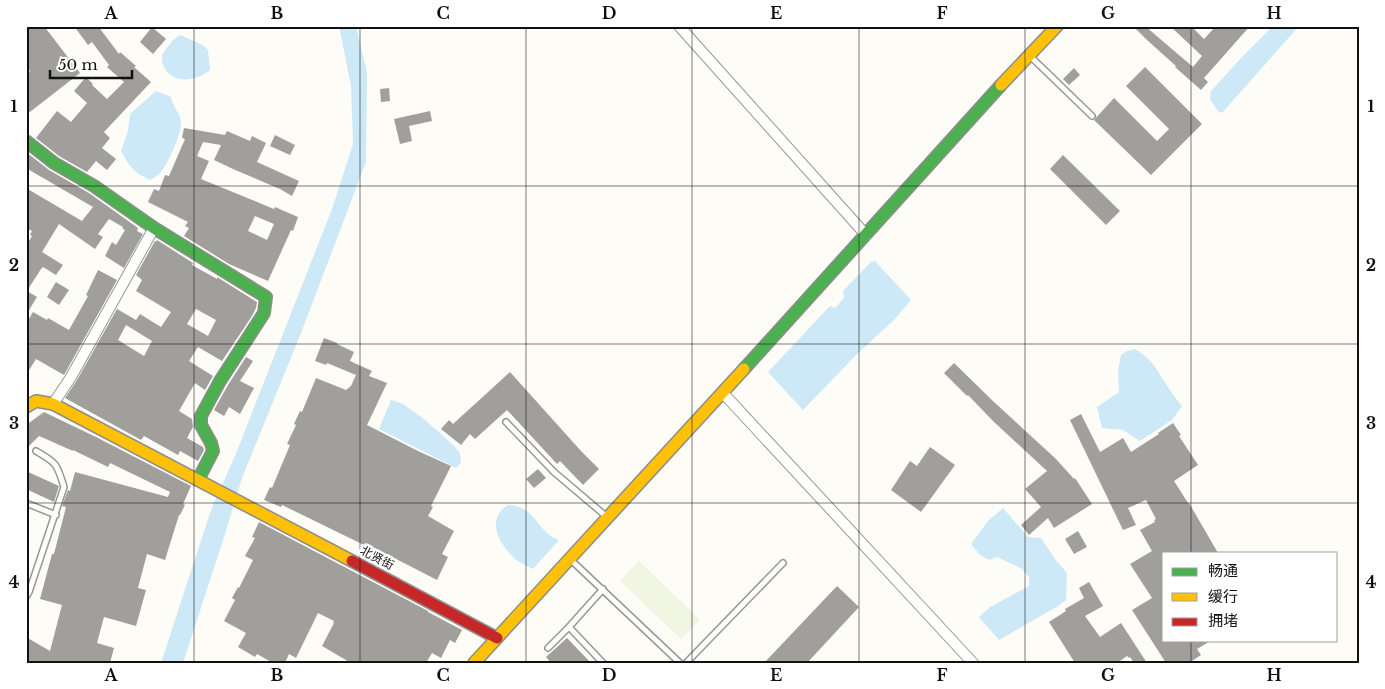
<svg xmlns="http://www.w3.org/2000/svg" width="1385" height="689" font-family="'Libre Baskerville','Noto Sans SC',serif">
<rect width="100%" height="100%" fill="#fdfcf7"/>
<polygon fill="#f0f6e1" points="639,561 700,620 681,639 620,581"/>
<g fill="#cde8f7">
<polygon points="339,26 356,26 367,73 366,162 301,333 242,478 225,534 183,663 161,663 211,510 235,456 332,209 353,144 351,86"/>
<polygon points="1273,26 1299,26 1222,113 1218,111 1210,99 1211,91 1242,57"/>
<path d="M181,35c9,6 20,6 27,15l2,20c-13,11 -37,15 -46,-3 -1,-2 -2,-5 -2,-8 -1,-5 4,-9 7,-14 4,-5 6,-7 12,-10z"/>
<path d="M156,91l15,6c1,10 10,16 10,25 1,11 -14,44 -21,51 -3,3 -7,5 -10,7 -17,-8 -20,-13 -29,-29l7,-20 2,-17z"/>
<polygon points="875,261 911,300 895,319 856,355 803,410 768,372 830,306 835,308 844,298 843,291 871,262"/>
<path d="M1135,349c18,11 20,18 31,35 5,8 10,15 16,22l-10,14 -32,21 -17,-11 -21,-2 -5,-21 22,-15 -1,-21 3,-16 6,-4z"/>
<polygon points="391,400 403,404 424,419 452,444 460,453 461,463 456,468 379,429"/>
<path d="M508,505c22,1 26,16 40,29 3,3 7,4 11,6l-26,29c-6,-3 -15,-7 -20,-12 -15,-15 -27,-38 -5,-52z"/>
<polygon points="1003,508 1028,537 1041,538 1055,559 1067,573 1066,600 1058,606 999,640 979,617 990,607 1029,586 1029,577 1022,569 997,557 989,560 980,555 971,544 988,521"/>
</g>
<g fill="#a19f9c" fill-rule="evenodd">
<polygon points="26,26 44,26 80,73 26,115 26,74 30,71 26,66"/>
<polygon points="74,26 98,26 119,54 120,52 136,66 134,67 151,82 104,132 110,138 102,148 116,159 107,170 96,161 87,172 59,156 36,138 57,111 71,122 87,103 74,91 86,77 93,84 92,85 107,99 124,82 107,67 109,65 92,42 88,45"/>
<polygon points="1133,26 1145,26 1193,67 1202,56 1170,26 1191,26 1204,39 1216,26 1250,26 1204,78 1208,82 1201,90 1175,67 1176,66 1147,40"/>
<polygon points="152,27 166,39 153,54 140,42"/>
<polygon points="1145,67 1202,124 1151,175 1094,120 1114,98 1157,141 1169,129 1126,86"/>
<polygon points="1074,68 1080,75 1069,85 1063,79"/>
<polygon points="389,88 390,101 381,102 380,89"/>
<polygon points="430,111 432,121 409,126 412,141 400,144 394,119"/>
<path d="M184,128l41,7 2,-4 23,10 2,-5 14,7 -9,19 42,19 -7,15 -12,-7 -47,-20 -19,-9 7,-15 -18,-3 -6,14 12,5 -8,18 73,30 1,-2 23,10 -5,14 -2,-1 -23,51 -39,-17 -45,-28 5,-8 -4,-2 3,-4 -40,-20 6,-13 5,2 6,-16 4,1 16,-37 -3,-1zM255,216l19,8 -7,16 -19,-9z"/>
<polygon points="275,135 295,145 290,155 270,146"/>
<polygon points="26,152 49,170 89,193 138,228 137,231 143,234 124,268 105,256 112,242 116,245 125,230 122,228 123,227 109,219 98,234 103,237 95,249 59,224 42,252 63,265 56,275 43,267 41,269 27,291 37,297 26,315 26,246 32,236 30,235 32,231 26,228 26,188 82,221 93,207 26,168"/>
<polygon points="1063,155 1120,211 1106,225 1050,169"/>
<path d="M157,240l36,23 -1,2 25,14v-2l40,25 -1,6 -4,8 -30,45 -24,-14 -9,14 24,15 -8,14 -10,-7 -16,28 13,8 1,8 -6,11 16,9 1,3 -6,11 -18,-10 -2,4 -34,-19 -3,4 -76,-42 12,-18 40,-71 19,11 4,-6 21,13 10,-15 -35,-21 6,-11 -6,-5 19,-34 1,1zM196,309l20,11 -8,16 -21,-12zM126,325l26,16 -8,15 -26,-16z"/>
<polygon points="98,270 117,280 64,375 36,359 26,375 26,324 33,312 47,320 48,318 69,330 88,296 86,295"/>
<polygon points="56,282 69,290 59,305 47,297"/>
<polygon points="324,338 337,343 337,344 354,352 350,361 372,371 369,376 387,383 367,425 418,451 451,466 431,506 433,507 428,516 454,531 442,554 448,557 437,580 365,543 364,545 282,505 281,507 264,500 270,487 272,488 290,445 287,444 296,425 294,424 300,411 302,412 316,378 346,390 351,386 356,375 327,363 326,365 315,361"/>
<polygon points="246,357 253,361 240,381 254,388 240,414 229,407 224,416 214,410 228,385"/>
<polygon points="954,363 994,402 1056,459 1074,479 1075,478 1092,504 1054,528 1048,518 1029,535 1021,525 1041,507 1025,489 1047,471 993,421 968,395 967,396 944,373"/>
<polygon points="510,372 581,451 599,469 583,485 560,461 557,464 507,410 475,439 470,434 461,445 441,429 449,420 453,424"/>
<polygon points="44,412 96,437 191,486 183,504 185,505 180,515 179,515 165,560 147,554 138,588 146,590 136,626 104,617 97,643 114,648 110,663 99,661 99,663 26,663 26,637 50,651 62,605 40,599 52,554 54,554 66,507 62,506 68,490 70,491 75,472 168,497 170,492 110,463 108,467 73,450 73,451 39,436 26,449 26,425"/>
<polygon points="1081,414 1100,452 1123,438 1131,452 1159,434 1158,433 1173,423 1181,435 1179,436 1198,465 1174,481 1188,503 1189,503 1218,553 1164,553 1164,640 1212,640 1197,649 1201,655 1189,663 1166,663 1132,610 1152,598 1130,564 1152,551 1140,530 1155,522 1154,520 1156,519 1146,500 1128,508 1136,525 1123,530 1070,420"/>
<polygon points="930,447 955,465 921,512 891,490 910,461 917,466"/>
<polygon points="538,469 546,478 534,488 526,479"/>
<polygon points="26,471 59,486 54,502 26,489"/>
<polygon points="259,522 428,611 428,612 462,630 455,643 450,640 441,658 432,653 426,663 351,663 322,646 334,623 333,623 334,621 318,613 296,658 289,654 285,663 273,663 257,654 255,657 238,647 246,633 224,621 235,600 232,598 238,587 239,588 253,560 245,556 255,538 252,537"/>
<polygon points="1078,531 1087,547 1074,554 1065,539"/>
<polygon points="1089,582 1103,606 1085,616 1100,637 1121,623 1147,663 1134,663 1130,657 1129,658 1127,656 1117,663 1075,663 1049,622 1066,611 1065,609 1084,598 1079,588"/>
<polygon points="837,586 859,607 807,663 764,663"/>
<polygon points="567,638 591,663 551,663 546,657"/>
</g>
<g fill="none" stroke-linecap="round" stroke-linejoin="round">
<defs>
<g id="lane">
<polyline points="1030,56 1092,116"/>
<polyline points="506,422 554,472 607,517"/>
<polyline points="26,503 56,515"/>
<polyline points="571,560 680,663"/>
<path d="M26,597l3,-5 35,-105c-7,-23 -7,-24 -28,-36"/>
<polyline points="569,627 603,663"/>
<polyline points="548,648 569,627 603,589"/>
<polyline points="686,663 783,563"/>
</g>
<g id="street">
<polyline points="679,26 866,235"/>
<polyline points="723,393 973,663"/>
<polyline points="53,404 71,377 154,228"/>
</g>
<g id="fast">
<polyline points="26,141 54,163 94,186 154,228 266,297 264,313 220,381 201,416 201,425 211,443 213,451 198,480"/>
<polyline points="744,369 1001,85"/>
</g>
<g id="slow">
<polyline points="1001,85 1057,26"/>
<polyline points="26,407 36,401 53,404 352,561"/>
<polyline points="474,663 744,369"/>
</g>
<polyline id="jam" points="352,561 497,638"/>
</defs>
<use href="#lane" stroke="#979795" stroke-width="8"/>
<use href="#street" stroke="#979795" stroke-width="12"/>
<use href="#fast" stroke="#8e8d8b" stroke-width="14"/>
<use href="#slow" stroke="#8e8d8b" stroke-width="14"/>
<use href="#jam" stroke="#8e8d8b" stroke-width="14"/>
<use href="#lane" stroke="#fffffe" stroke-width="5"/>
<use href="#street" stroke="#fffffe" stroke-width="10"/>
<use href="#fast" stroke="#4caf50" stroke-width="11"/>
<use href="#slow" stroke="#ffc107" stroke-width="11"/>
<use href="#jam" stroke="#c62828" stroke-width="11"/>
</g>
<path fill="none" stroke="#111" stroke-width="1" stroke-opacity="0.55" d="M194,26v637M360,26v637M526,26v637M692,26v637M859,26v637M1025,26v637M1191,26v527M26,186h1333M26,344h1333M26,503h1333M1191,640v23"/>
<g text-anchor="middle" stroke-width="5" stroke-linejoin="round" paint-order="stroke">
<g font-size="12" fill="#111" stroke="#fff">
<text transform="translate(377 558) rotate(28)" y="4">北贤街</text>
</g>
</g>
<rect width="1385" height="689" fill="none" stroke="#ffffff" stroke-width="55"/>
<rect x="1162" y="552" width="175" height="90" fill="#ffffff" stroke="#a0a0a0"/>
<rect x="1172" y="568" width="25" height="8" fill="#4caf50" stroke="#a0a0a0"/>
<text x="1208" y="576" font-size="15" fill="#111111">畅通</text>
<rect x="1172" y="593" width="25" height="8" fill="#ffc107" stroke="#a0a0a0"/>
<text x="1208" y="602" font-size="15" fill="#111111">缓行</text>
<rect x="1172" y="618" width="25" height="8" fill="#c62828" stroke="#a0a0a0"/>
<text x="1208" y="626" font-size="15" fill="#111111">拥堵</text>
<path d="M50 70v8h82v-8" fill="none" stroke="#111111" stroke-width="2.5"/>
<text x="58" y="70" font-size="15" fill="#111111" stroke="#ffffff" stroke-width="4" paint-order="stroke">50 m</text>
<rect x="28" y="28" width="1330" height="634" fill="none" stroke="#111" stroke-width="2"/>
<g font-size="16" text-anchor="middle" font-weight="bold" fill="#111">
<text x="111" y="19">A</text>
<text x="277" y="19">B</text>
<text x="443" y="19">C</text>
<text x="609" y="19">D</text>
<text x="776" y="19">E</text>
<text x="942" y="19">F</text>
<text x="1108" y="19">G</text>
<text x="1274" y="19">H</text>
<text x="14" y="112">1</text>
<text x="1371" y="112">1</text>
<text x="14" y="271">2</text>
<text x="1371" y="271">2</text>
<text x="14" y="429">3</text>
<text x="1371" y="429">3</text>
<text x="14" y="588">4</text>
<text x="1371" y="588">4</text>
<text x="111" y="681">A</text>
<text x="277" y="681">B</text>
<text x="443" y="681">C</text>
<text x="609" y="681">D</text>
<text x="776" y="681">E</text>
<text x="942" y="681">F</text>
<text x="1108" y="681">G</text>
<text x="1274" y="681">H</text>
</g>
</svg>
